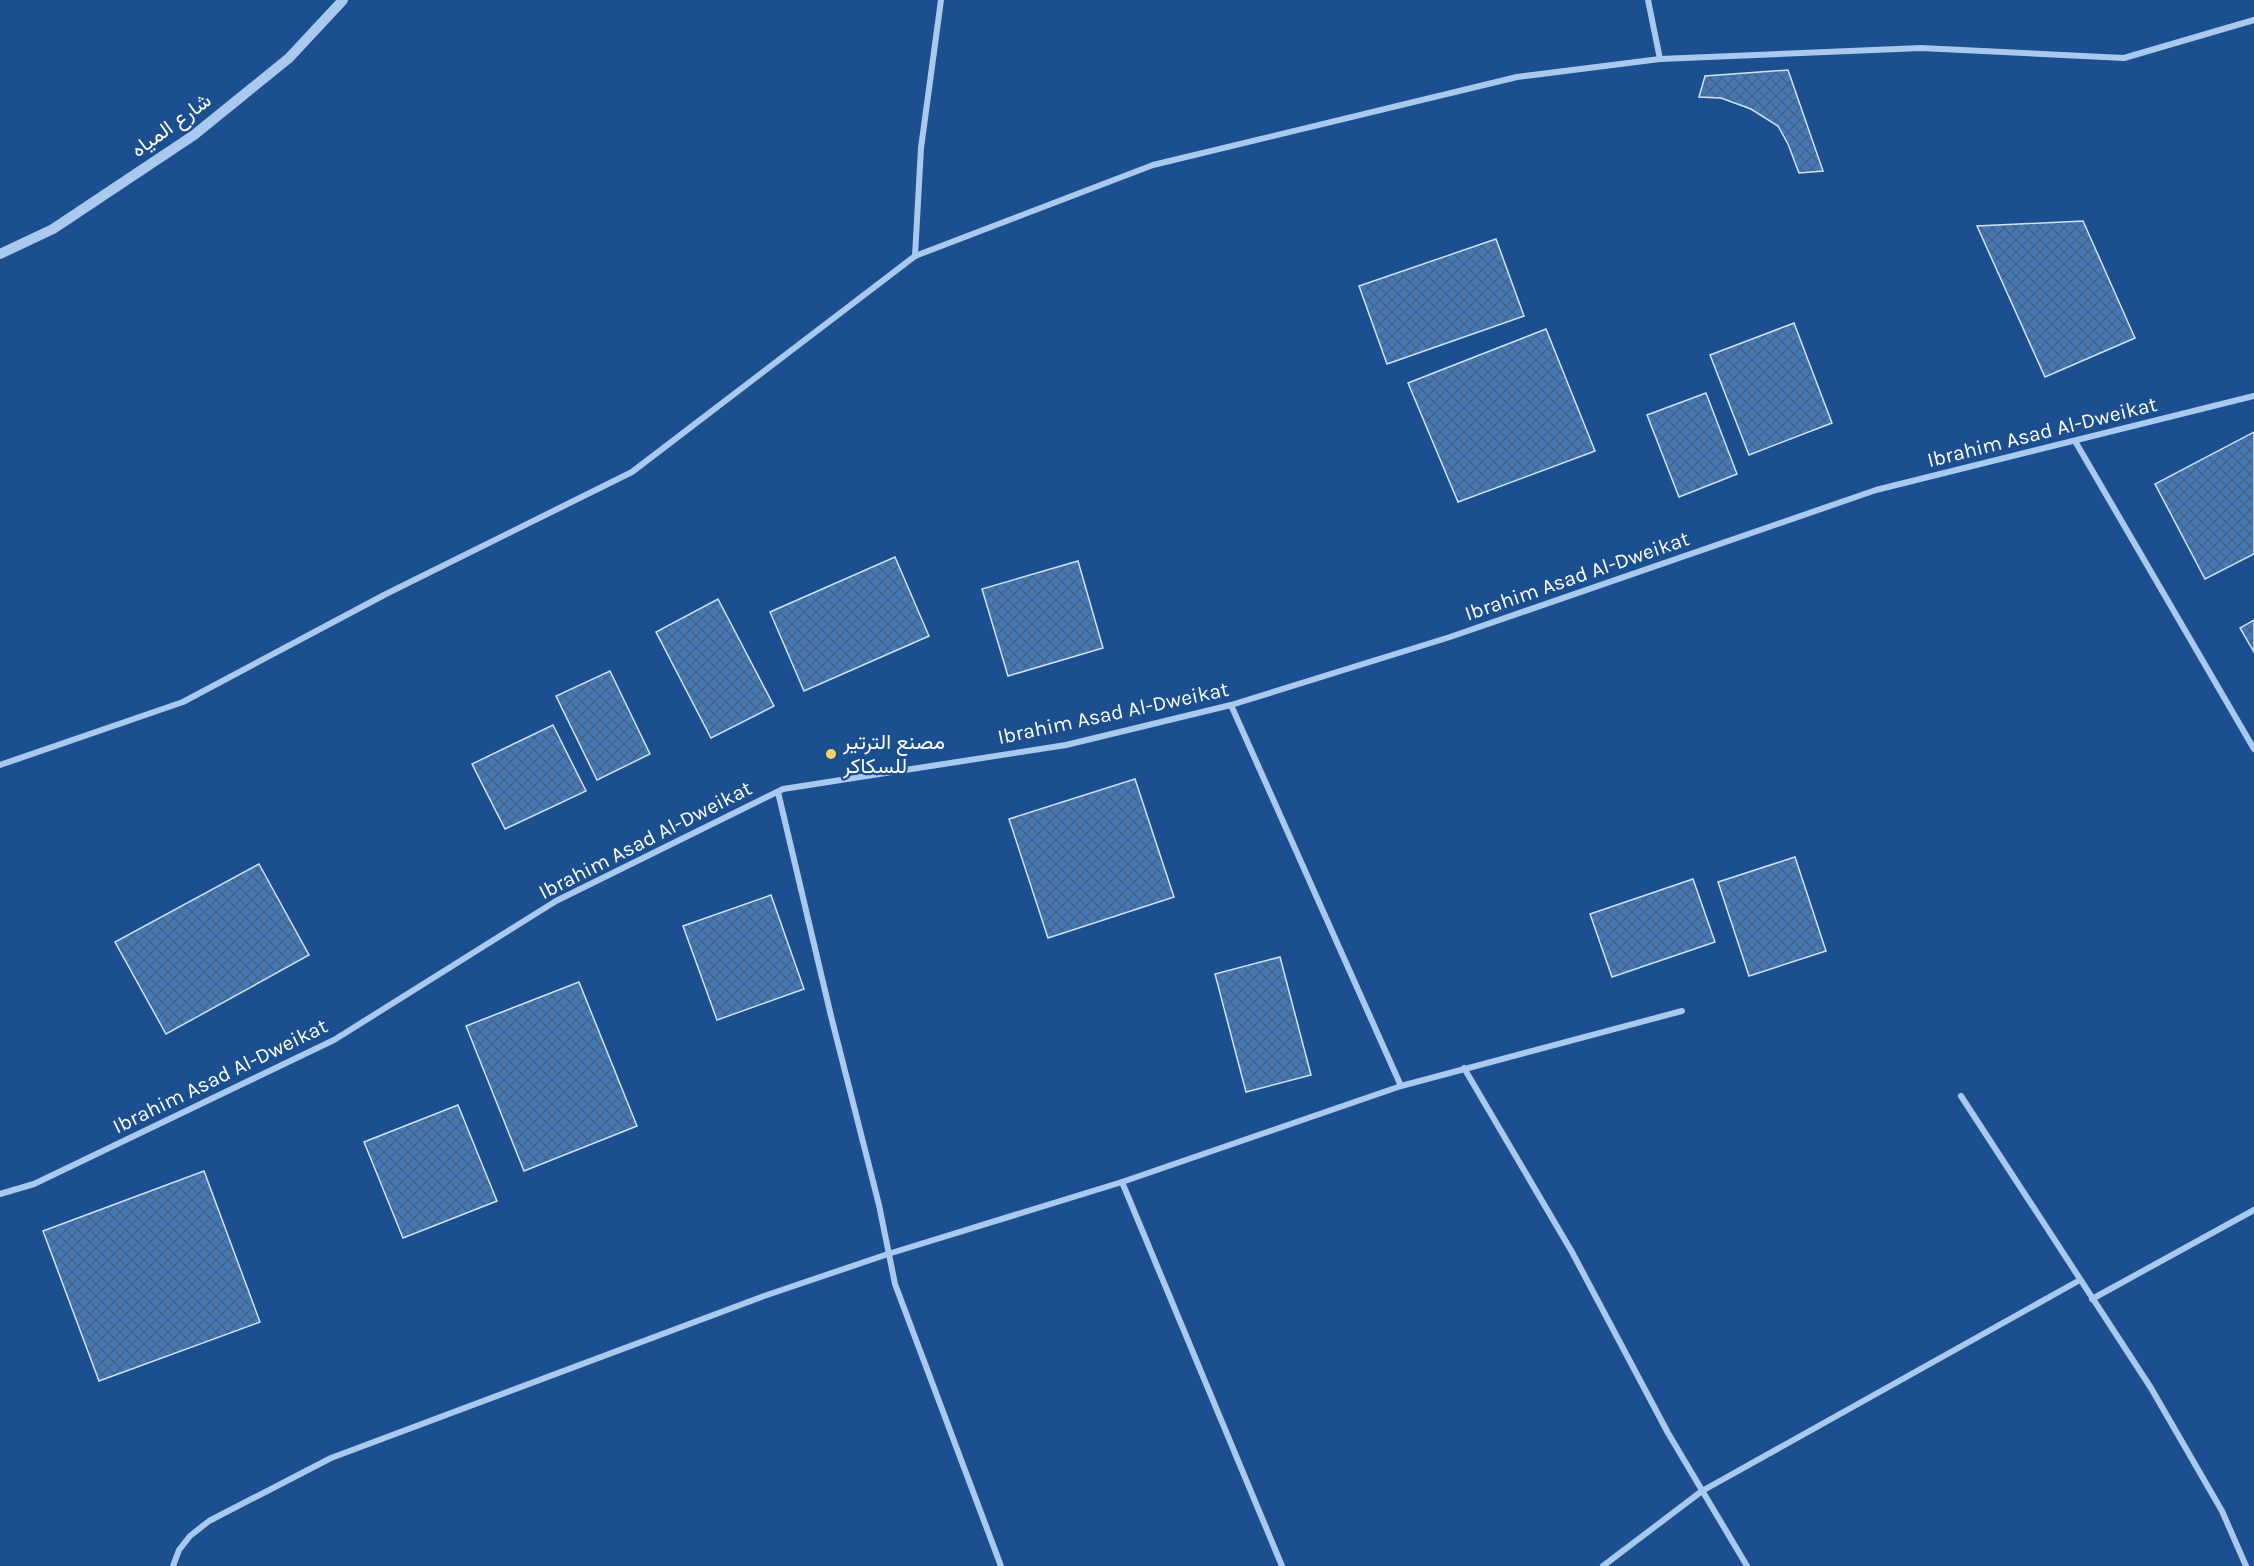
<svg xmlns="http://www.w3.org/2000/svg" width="2254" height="1566" font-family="Karla,Vazirmatn,sans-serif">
<defs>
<pattern id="building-cross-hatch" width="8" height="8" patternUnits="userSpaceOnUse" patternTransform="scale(1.5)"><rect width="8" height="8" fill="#4478b7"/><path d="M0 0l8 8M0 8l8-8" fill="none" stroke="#486282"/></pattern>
</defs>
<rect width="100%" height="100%" fill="#1b4f8f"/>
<g fill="url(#building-cross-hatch)" stroke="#cfe3fa" stroke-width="1.5">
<polygon points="1788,70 1823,171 1799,173 1788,144 1778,126 1751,109 1721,98 1699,97 1705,76"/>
<polygon points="2083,221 2135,338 2045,377 1977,226"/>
<polygon points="1496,239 1524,316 1387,364 1359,286"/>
<polygon points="1794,323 1832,423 1749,455 1710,355"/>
<polygon points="1546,329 1595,451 1458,502 1408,383"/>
<polygon points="1706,393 1737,474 1679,497 1647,415"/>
<polygon points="2254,432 2254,554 2205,579 2155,484"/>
<polygon points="895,557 929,636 804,691 770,612"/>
<polygon points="1078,561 1103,648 1008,676 982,589"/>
<polygon points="718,599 774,706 711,738 656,632"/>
<polygon points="2254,620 2254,652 2240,628"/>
<polygon points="610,671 650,754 597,780 556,696"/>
<polygon points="553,725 586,791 505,829 472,764"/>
<polygon points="1135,779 1174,897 1048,938 1009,819"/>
<polygon points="1795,857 1826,951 1749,976 1718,882"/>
<polygon points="259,864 309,955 166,1034 115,942"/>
<polygon points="1693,879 1715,942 1612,977 1590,914"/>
<polygon points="771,895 804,989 717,1020 683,926"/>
<polygon points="1280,957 1311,1075 1246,1092 1215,974"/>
<polygon points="579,982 637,1126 524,1171 466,1026"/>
<polygon points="458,1105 497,1201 403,1238 364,1142"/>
<polygon points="204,1171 260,1322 99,1381 43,1231"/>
</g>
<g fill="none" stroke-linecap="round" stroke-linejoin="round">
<g stroke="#a9c9ee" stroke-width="6">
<polyline points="1648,0 1660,59"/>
<polyline points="915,256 921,148 941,0"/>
<polyline points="2075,441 2254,749"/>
<polyline points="1231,705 1401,1086"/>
<polyline points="0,765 183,702 386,594 632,472 915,256 1153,165 1517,77 1660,59 1921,48 2124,58 2254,20"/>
<polyline points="778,792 831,1016 879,1205 895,1284 1001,1566"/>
<polyline points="1464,1068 1572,1252 1668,1433 1747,1566"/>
<polyline points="1961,1096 2151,1388 2222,1511 2246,1566"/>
<polyline points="1122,1182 1282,1566"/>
<polyline points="0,1194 34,1184 334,1040 556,901 783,789 1066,745 1231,705 1450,637 1876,490 2254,396"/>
<polyline points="2092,1299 2254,1210"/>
<polyline points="173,1566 179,1550 190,1536 209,1521 331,1458 764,1296 888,1254 1122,1182 1401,1086 1682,1011"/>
<polyline points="1603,1566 1702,1491 2080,1280"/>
</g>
<polyline stroke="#a9c9ee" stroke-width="10" points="0,254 53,229 194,135 289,58 343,0"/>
</g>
<circle fill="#ffd166" stroke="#1b4f8f" stroke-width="2" cx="831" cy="754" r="6"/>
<g text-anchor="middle" stroke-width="4.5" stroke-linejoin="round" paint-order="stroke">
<g font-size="21" fill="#fff" stroke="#1b4f8f">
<text transform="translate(171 125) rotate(-36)" y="7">شارع المياه</text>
<text transform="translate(2042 432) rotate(-14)" y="7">Ibrahim Asad Al-Dweikat</text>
<text transform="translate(1577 576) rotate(-19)" y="7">Ibrahim Asad Al-Dweikat</text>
<text transform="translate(1113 713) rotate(-12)" y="7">Ibrahim Asad Al-Dweikat</text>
<text transform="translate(645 840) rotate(-27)" y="7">Ibrahim Asad Al-Dweikat</text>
<text transform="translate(220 1076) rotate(-26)" y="7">Ibrahim Asad Al-Dweikat</text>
</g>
<g font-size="21" fill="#fff" stroke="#1b4f8f" text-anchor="start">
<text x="843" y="749">مصنع الترتير<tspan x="843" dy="24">للسكاكر</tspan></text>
</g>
</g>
</svg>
